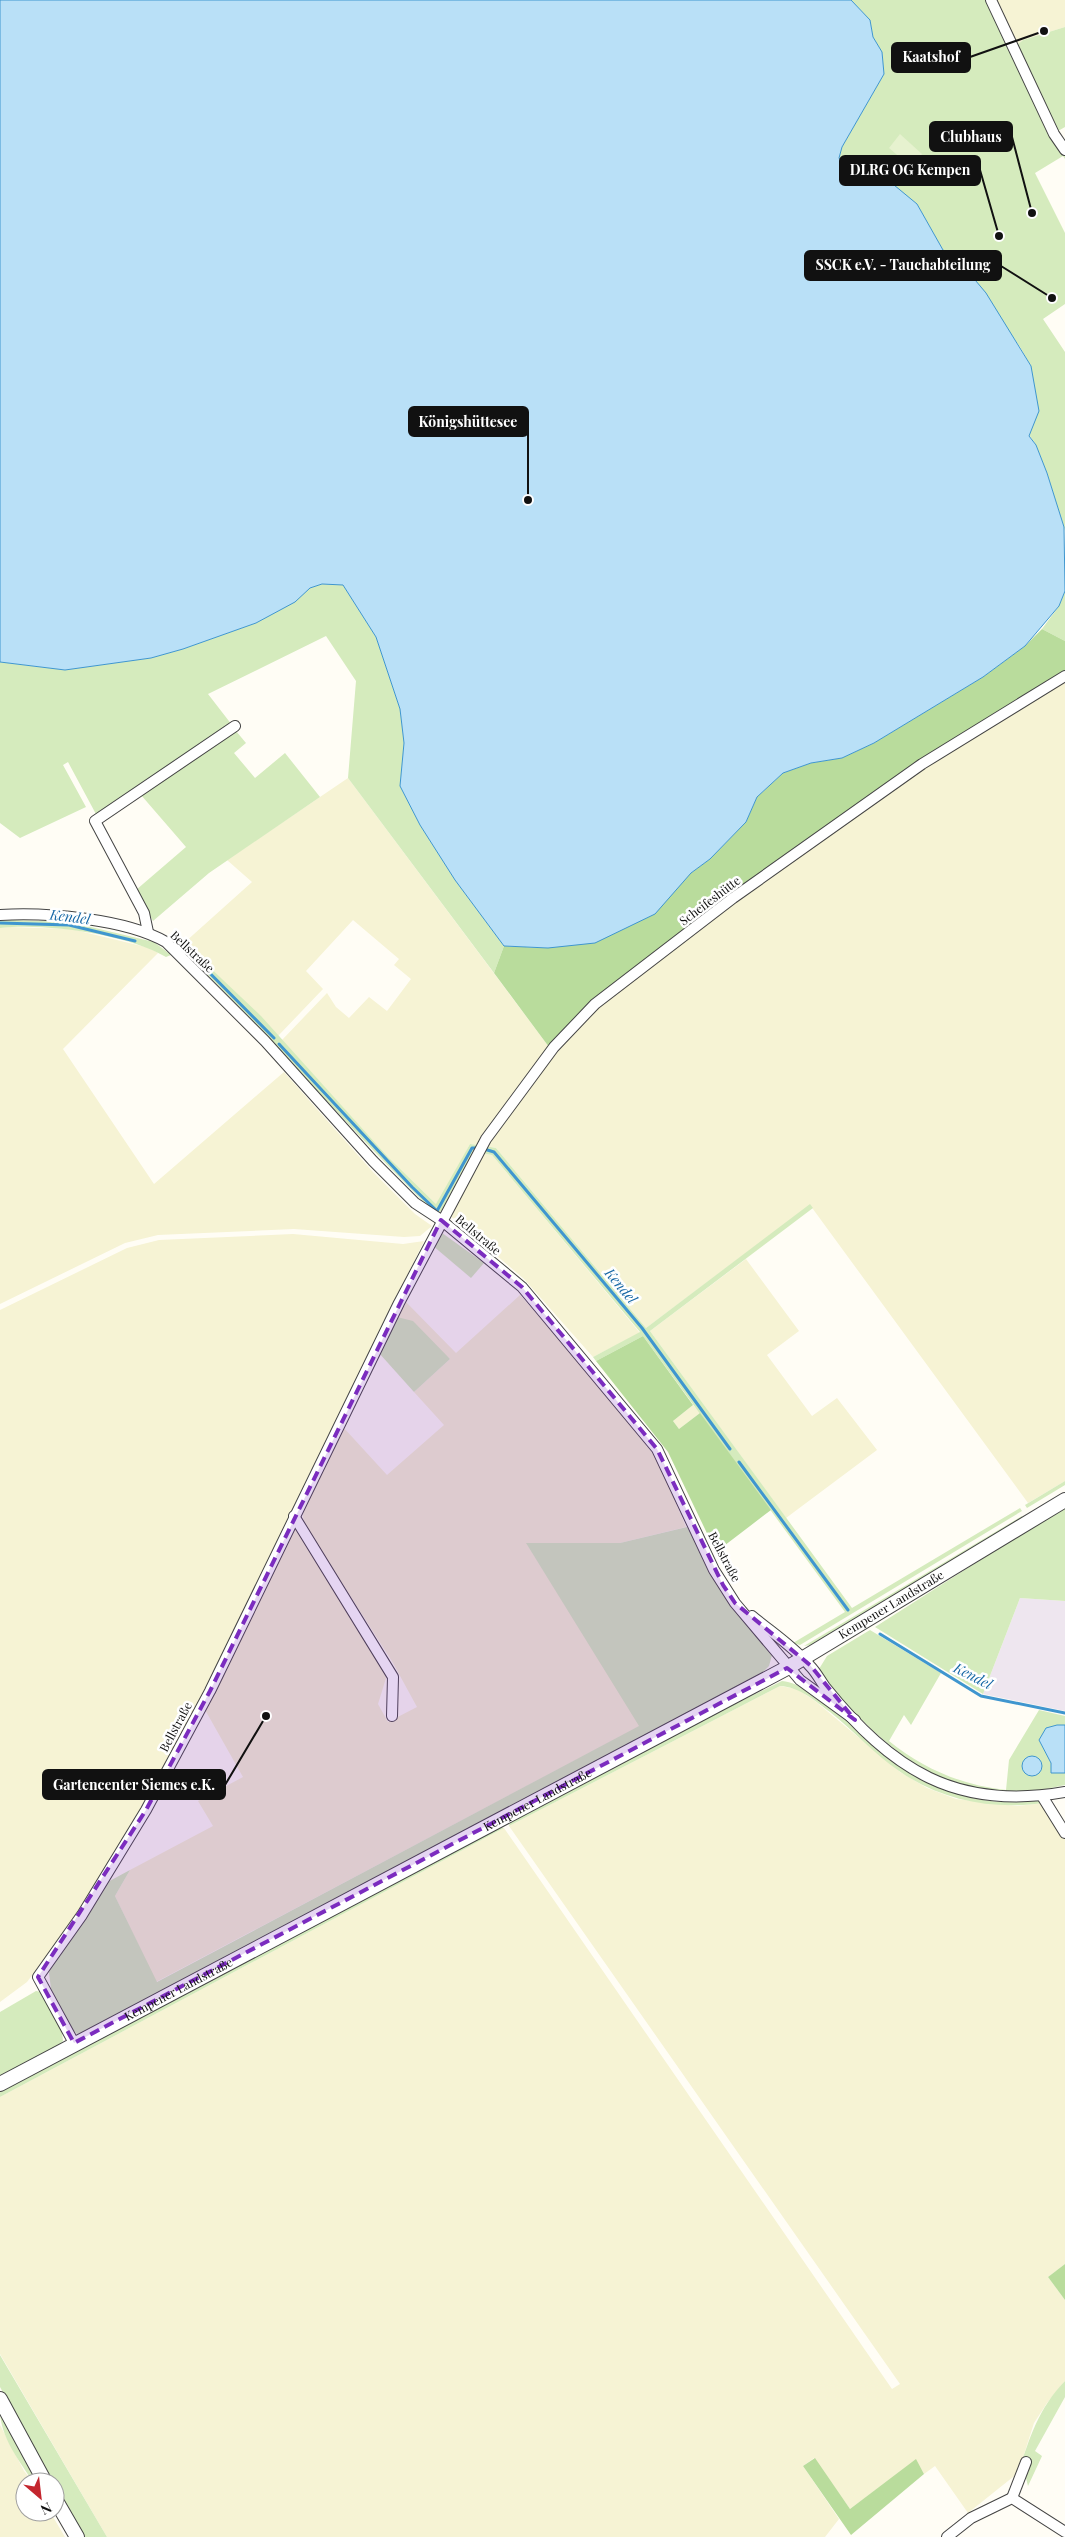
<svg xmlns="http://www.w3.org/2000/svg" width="1065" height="2537" font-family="'Playfair Display',serif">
<rect width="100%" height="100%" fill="#fffdf5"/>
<polygon fill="#eee6ef" points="1020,1598 1065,1601 1065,1711 983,1694"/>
<g fill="#f6f3d4">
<polygon points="996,0 1065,0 1065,27 1023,40 1017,45"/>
<polygon points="1065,679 1065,1481 1028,1503 810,1205 646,1328 496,1148 485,1146 557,1046 597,1006 733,902 937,759"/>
<polygon points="348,778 549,1047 478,1145 470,1144 437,1205 388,1157 282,1040 327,993 336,1007 349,1018 369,997 387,1011 411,979 394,965 399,959 353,920 306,971 323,989 278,1036 184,943 252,882 227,860"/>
<polygon points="10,927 71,929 150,948 158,953 63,1049 154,1184 284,1072 373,1172 415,1214 432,1226 420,1236 404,1237 294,1229 158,1235 125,1243 0,1304 0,928"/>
<polygon points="481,1153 492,1155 640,1333 593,1357 524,1279 448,1214"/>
<polygon points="293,1234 403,1244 424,1241 207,1689 143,1809 78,1914 27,1982 0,2002 0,1310 127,1248 159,1240"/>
<polygon points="746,1259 799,1331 767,1355 812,1416 837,1398 877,1450 786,1518 650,1331"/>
<polygon points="520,1295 586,1369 657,1459 686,1527 620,1543 527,1544 640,1726 156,1982 115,1896 130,1870 213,1826 198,1801 243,1777 204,1708 290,1528 297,1529 387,1675 378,1704 388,1722 417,1707 393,1663 305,1525 303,1517 304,1507 343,1427 387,1475 444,1425 414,1392 450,1359 397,1317 405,1301 456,1353"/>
<polygon points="693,1405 700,1413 679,1429 673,1421"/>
<polygon points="780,1686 797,1689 815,1701 900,1772 927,1788 956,1799 1017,1806 1044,1803 1065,1837 1065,2264 1048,2277 1065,2300 1065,2381 1047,2403 1034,2423 1018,2473 968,2513 935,2466 924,2474 916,2460 850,2509 814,2458 803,2466 839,2519 825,2537 107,2537 0,2354 0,2097 504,1828 892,2389 900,2384 509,1826"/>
<polygon points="0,2425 24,2471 33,2482 25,2482 25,2512 50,2512 65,2537 0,2537"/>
</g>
<g fill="#d5ebbd">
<polygon points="851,0 996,0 1017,45 1023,40 1065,27 1065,127 1058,131 1065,142 1065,159 1063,156 1035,173 1065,233 1065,304 1043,319 1065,352 1065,531 1047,473 1036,445 1029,435 1031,366 1020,347 965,268 943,250 917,204 885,181 844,166 839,158 842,147 884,74 882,52 873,37 870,20"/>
<polygon points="322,584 343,585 376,637 400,709 404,743 400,786 420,825 455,880 504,946 494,973 348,778 356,681 326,636 208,694 232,725 97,816 68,762 63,765 86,807 20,838 0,823 0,662 65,670 151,658 183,649 256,623 295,601 310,588"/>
<polygon points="1065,591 1065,641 1042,629 1059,606"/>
<polygon points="236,731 246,743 234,753 255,778 285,753 320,797 209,873 153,921 136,890 186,847 141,795"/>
<path d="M11,920l59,2 84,20 17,13 -5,2c-40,-23 -120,-34 -166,-29v-7z"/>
<path d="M184,943l77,73 127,141 48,47 34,-60 8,1 -35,65 -7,4c-87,-85 -166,-178 -253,-264l-3,-5z"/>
<polygon points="485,1146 496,1148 646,1328 810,1204 813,1208 650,1331 852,1608 1020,1508 1022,1511 800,1645 793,1643 845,1612 643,1336 596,1361 593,1357 640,1332 492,1155 481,1153"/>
<polygon points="442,1233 484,1263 471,1278 432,1245"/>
<polygon points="397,1317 413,1321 450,1359 414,1392 379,1353"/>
<polygon points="1065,1481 1065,1485 1027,1508 1025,1505"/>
<polygon points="1065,1506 1065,1601 1020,1598 983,1694 875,1627"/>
<polygon points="1022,1516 1023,1519 811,1645 804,1646"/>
<polygon points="687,1527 721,1592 772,1655 769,1666 763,1672 85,2033 77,2034 71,2028 51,1989 49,1973 51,1963 104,1884 130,1870 115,1896 157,1982 639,1726 526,1543 620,1543"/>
<path d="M870,1630l71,43 -30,52 -7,-10 -15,26c35,28 72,44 117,49l3,-30 30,-50 26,6v9h-8l-18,15 12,23v10h14v12c-19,4 -41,10 -60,8 -58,-4 -102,-32 -142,-72 -17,-17 -33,-31 -44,-52l8,-13z"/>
<path d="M782,1681c19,2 33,16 49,27 19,14 34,31 52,46 45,37 101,55 159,46l2,3c-51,7 -102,-2 -145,-32 -25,-17 -45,-40 -69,-59 -15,-11 -30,-25 -50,-26l-271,140 2,-8 124,-65z"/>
<polygon points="497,1826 504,1828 0,2097 0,2091"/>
<polygon points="36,1991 42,1992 62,2032 63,2041 57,2048 0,2077 0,2012"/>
<polygon points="0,2355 107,2537 82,2537 55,2487 55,2482 52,2482 0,2387"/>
<path d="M1065,2381v16l-30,54 7,5 -14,30 -3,-12 -7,-1c12,-36 20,-64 47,-92z"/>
<path d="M0,2410l40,72h-7c-14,-22 -33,-45 -33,-72z"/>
</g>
<g fill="#b9dc9c">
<polygon points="1042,629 1065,641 1065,672 729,897 549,1047 494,973 504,946 548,948 691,873 710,859 746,822 757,797 783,773 811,763 842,758 874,743 983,677 1025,646"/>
<polygon points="643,1336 693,1405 673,1421 679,1429 700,1413 771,1510 716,1552 668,1452 596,1361"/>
<polygon points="1065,2264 1065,2300 1048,2277"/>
<polygon points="815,2458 850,2509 916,2459 924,2474 851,2535 803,2466"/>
</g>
<polygon fill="#e6f2cf" points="900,134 922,154 911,167 889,148"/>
<g fill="#b9e0f7" stroke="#3f96cf">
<polygon points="0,0 851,0 870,20 873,37 882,52 884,74 842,147 839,158 844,166 894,185 917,204 943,250 965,268 986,293 1031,366 1039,411 1029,436 1036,445 1047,473 1064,527 1065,591 1059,606 1025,646 983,677 874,743 842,758 811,763 783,773 757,797 746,822 710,859 691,873 655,914 595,943 548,948 504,946 455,880 420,825 400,786 404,743 400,709 376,637 343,585 322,584 310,588 295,602 256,623 183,649 151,658 65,670 0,662"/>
<polygon points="1057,1725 1065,1725 1065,1773 1051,1773 1051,1763 1039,1740 1046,1728"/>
<circle cx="1032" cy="1766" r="10"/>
</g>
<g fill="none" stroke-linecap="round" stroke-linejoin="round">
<g stroke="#3f96cf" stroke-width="3">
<polyline points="0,923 69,925 135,941"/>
<polyline points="183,946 274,1038"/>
<polyline points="279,1044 412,1187 437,1211 472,1148 476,1148"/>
<polyline points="484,1149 494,1152 642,1328 730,1449"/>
<polyline points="739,1462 848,1610"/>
<polyline points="880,1634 981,1696 1065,1713"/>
</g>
<defs>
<g id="minor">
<polyline points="991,0 1054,134 1065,150"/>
<path d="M0,915c46,-3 126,4 166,27l99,99 108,120 42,42 26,17 81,67 135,162 57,121 21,33 65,77 55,40"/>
<polyline points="148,932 144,913 95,821 235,726"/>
<polyline points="294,1516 393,1677 392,1716"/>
<path d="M752,1616c19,16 41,30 58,50 6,6 10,14 15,21 67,83 131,124 240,105"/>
<polyline points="1042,1796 1065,1833"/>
<polyline points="74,2043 38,1977 82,1915 146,1810 210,1691 399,1303 486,1139 554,1047 595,1004 733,898 922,764 1065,676"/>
<polyline points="1012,2498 1026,2462"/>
<polyline points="947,2537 971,2518 1012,2498 1065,2532"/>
</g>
<g id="tertiary">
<path id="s1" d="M0,2084l787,-416 278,-168"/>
<polyline points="0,2399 45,2482"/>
<polyline points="55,2499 77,2537"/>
</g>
</defs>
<use href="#minor" stroke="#444" stroke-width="12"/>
<use href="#tertiary" stroke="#444" stroke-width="16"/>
<use href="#minor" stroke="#fff" stroke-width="10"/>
<use href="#tertiary" stroke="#fff" stroke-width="14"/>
</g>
<path fill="#7b2cbf" fill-opacity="0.2" stroke="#7b2cbf" stroke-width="4" stroke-dasharray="10 6" stroke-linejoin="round" d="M441,1220l81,67 135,162 66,136 12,18 75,62 45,55 -68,-52 -713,375 -36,-66 108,-167 64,-119z"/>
<g text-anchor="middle" stroke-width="5" stroke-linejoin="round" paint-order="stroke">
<g font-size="12" fill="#111" stroke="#fff">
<text transform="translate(710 901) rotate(-37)" y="4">Scheifeshütte</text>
<text transform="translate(192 952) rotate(43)" y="4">Bellstraße</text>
<text transform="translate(478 1235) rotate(40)" y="4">Bellstraße</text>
<text transform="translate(724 1557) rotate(62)" y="4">Bellstraße</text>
<text dy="4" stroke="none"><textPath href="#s1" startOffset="1012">Kempener Landstraße</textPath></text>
<text transform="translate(176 1727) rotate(-62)" y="4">Bellstraße</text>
<text dy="4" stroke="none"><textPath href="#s1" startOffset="608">Kempener Landstraße</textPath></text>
<text dy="4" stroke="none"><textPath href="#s1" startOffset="202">Kempener Landstraße</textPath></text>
</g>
<g font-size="14" font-style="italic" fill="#1768a6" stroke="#fff">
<text transform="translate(70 917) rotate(7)" y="5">Kendel</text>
<text transform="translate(621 1286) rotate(50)" y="5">Kendel</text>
<text transform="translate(973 1676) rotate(27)" y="5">Kendel</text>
</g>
</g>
<path fill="none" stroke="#111" stroke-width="2" d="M1044 31L970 57M1032 213L1012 137M999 236L980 170M1052 298L1001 266M528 500L528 422M266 1716L225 1785"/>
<g fill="#111" stroke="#fff" stroke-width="2">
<circle cx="1044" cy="31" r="5"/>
<circle cx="1032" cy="213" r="5"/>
<circle cx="999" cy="236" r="5"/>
<circle cx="1052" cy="298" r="5"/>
<circle cx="528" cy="500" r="5"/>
<circle cx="266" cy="1716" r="5"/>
</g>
<g fill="#111" stroke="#111" stroke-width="2">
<rect x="892" y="43" width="78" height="29" rx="5"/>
<rect x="930" y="122" width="82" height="29" rx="5"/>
<rect x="840" y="156" width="140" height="29" rx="5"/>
<rect x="805" y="251" width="196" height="29" rx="5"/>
<rect x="409" y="407" width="119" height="29" rx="5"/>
<rect x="43" y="1770" width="182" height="29" rx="5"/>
</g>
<g font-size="14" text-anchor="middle" font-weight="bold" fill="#fff">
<text x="931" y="62">Kaatshof</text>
<text x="971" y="142">Clubhaus</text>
<text x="910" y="175">DLRG OG Kempen</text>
<text x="903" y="270">SSCK e.V. - Tauchabteilung</text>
<text x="468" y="427">Königshüttesee</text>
<text x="134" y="1790">Gartencenter Siemes e.K.</text>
</g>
<g transform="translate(40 2497) rotate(152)"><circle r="24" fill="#ffffff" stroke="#a0a0a0"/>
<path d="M0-4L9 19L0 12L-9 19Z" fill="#c4262e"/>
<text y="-8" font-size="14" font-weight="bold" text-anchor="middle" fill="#111111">N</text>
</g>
</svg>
